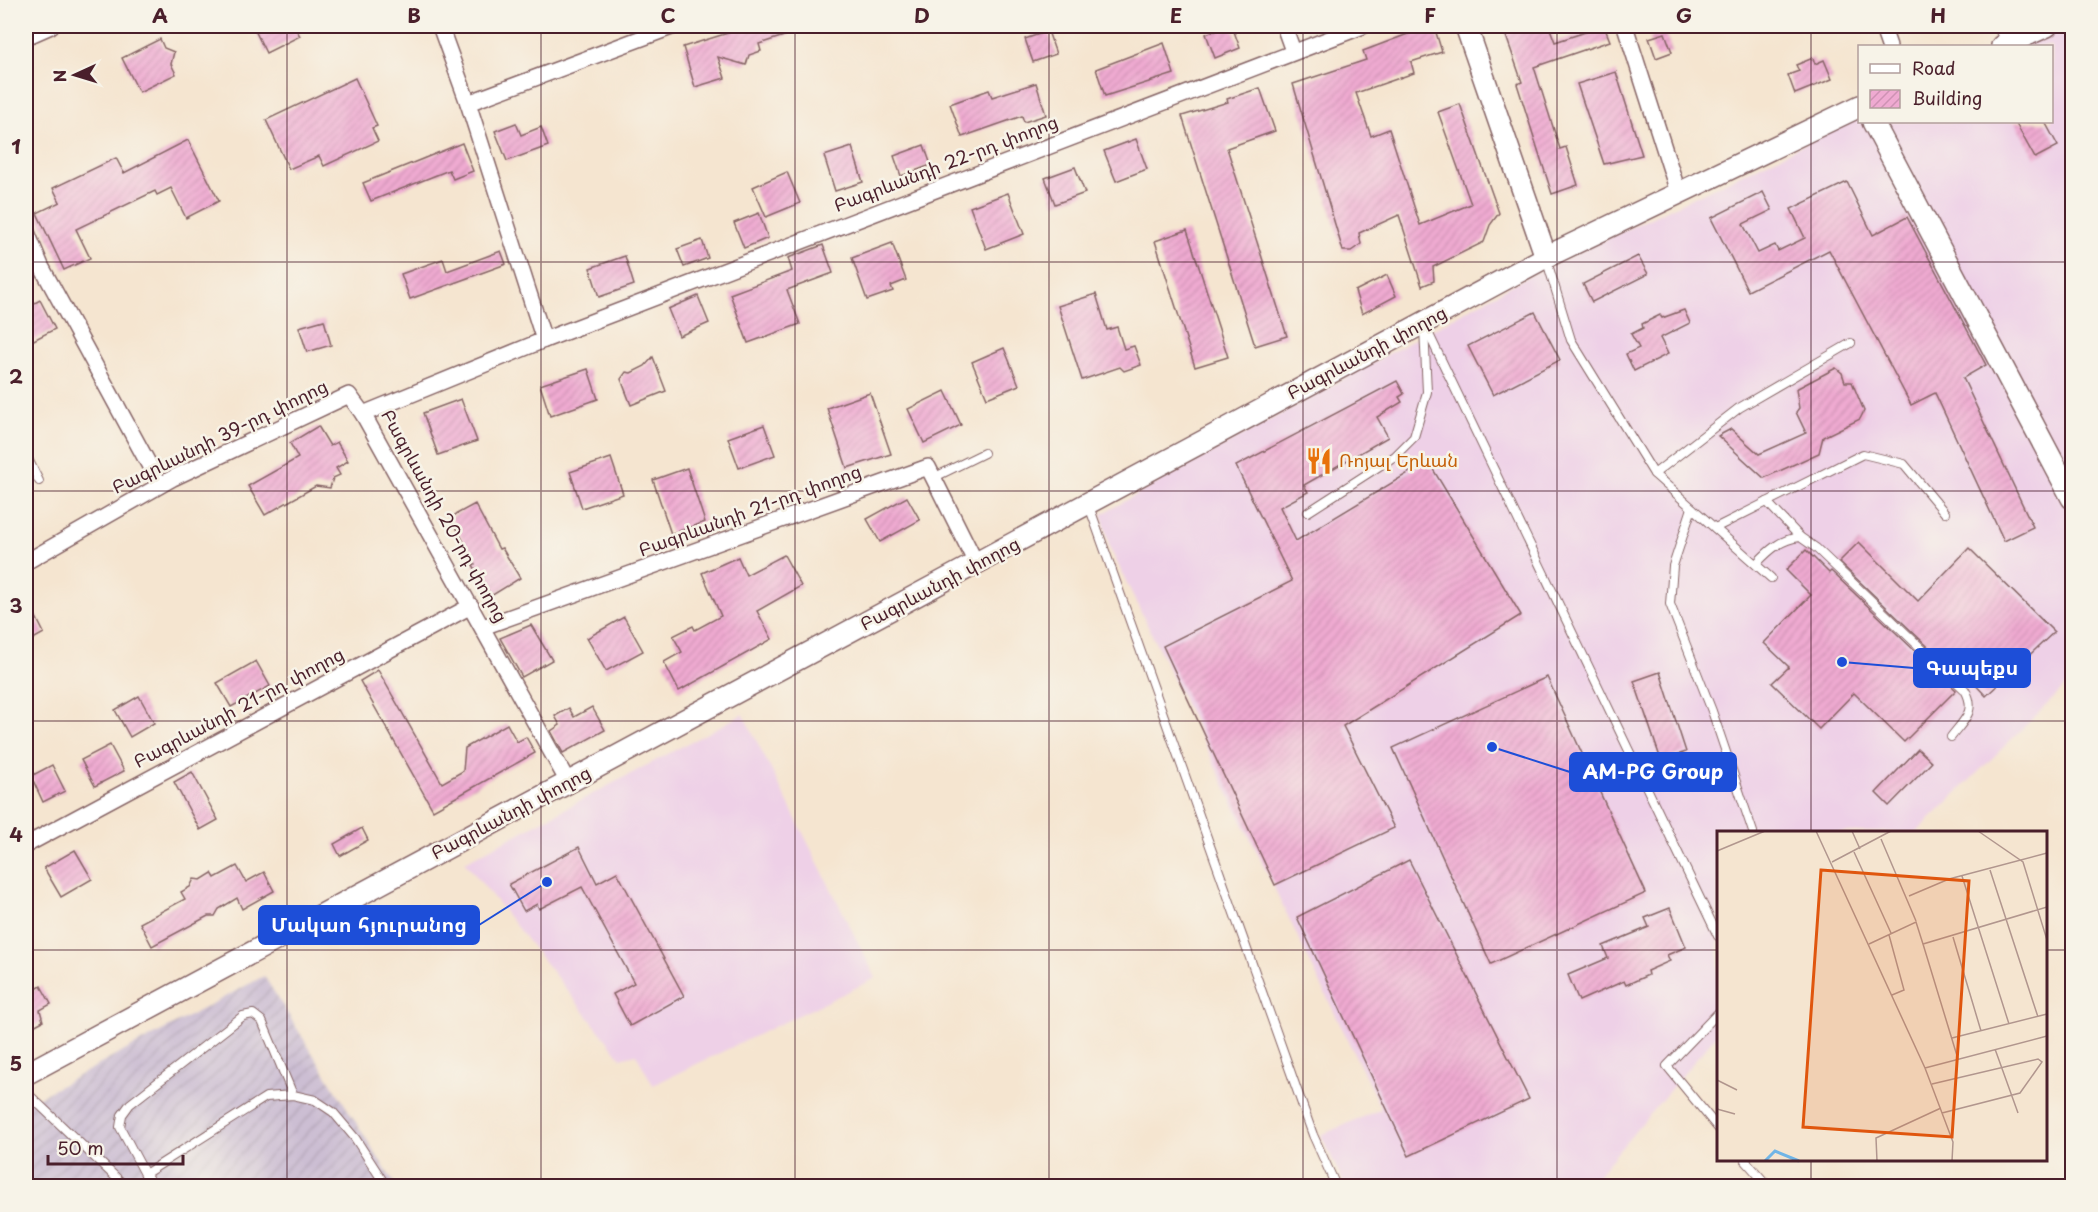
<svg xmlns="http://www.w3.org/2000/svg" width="2098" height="1212" font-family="'Playpen Sans','Noto Sans Armenian',sans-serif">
<defs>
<pattern id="industrial-furrows" width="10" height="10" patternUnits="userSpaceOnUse" patternTransform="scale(1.5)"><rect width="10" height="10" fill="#ccbed3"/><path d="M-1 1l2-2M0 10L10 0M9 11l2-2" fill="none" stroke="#b1a3b5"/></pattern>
<pattern id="building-hatch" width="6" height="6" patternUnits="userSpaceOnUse" patternTransform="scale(1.5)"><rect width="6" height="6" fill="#efaad1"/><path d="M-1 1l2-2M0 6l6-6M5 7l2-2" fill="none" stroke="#ce92b4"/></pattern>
</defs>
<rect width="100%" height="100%" fill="#f7f3e8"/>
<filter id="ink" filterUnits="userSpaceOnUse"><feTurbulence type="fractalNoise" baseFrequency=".0167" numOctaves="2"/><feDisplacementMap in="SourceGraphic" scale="12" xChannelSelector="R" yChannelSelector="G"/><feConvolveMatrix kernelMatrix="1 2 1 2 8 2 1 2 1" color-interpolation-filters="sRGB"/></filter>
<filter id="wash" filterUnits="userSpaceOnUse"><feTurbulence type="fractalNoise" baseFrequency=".008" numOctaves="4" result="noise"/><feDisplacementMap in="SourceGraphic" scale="24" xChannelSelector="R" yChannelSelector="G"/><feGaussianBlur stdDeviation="1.35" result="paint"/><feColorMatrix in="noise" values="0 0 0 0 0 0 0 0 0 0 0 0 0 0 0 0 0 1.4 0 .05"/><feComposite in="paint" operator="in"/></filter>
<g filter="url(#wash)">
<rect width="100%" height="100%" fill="#f5e5d0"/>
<g fill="#eed0e7">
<polygon points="2052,26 2072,26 2072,680 1917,832 1718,832 1718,1033 1589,1186 1345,1186 1321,1135 1381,1109 1110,548 1102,514 1521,280 1859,118 1860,122 2052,122 2052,46 2008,46"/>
<polygon points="743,714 876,978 653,1085 636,1054 621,1058 465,862"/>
</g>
<polygon fill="url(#industrial-furrows)" points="264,976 396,1186 26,1186 26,1104"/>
<g id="blocks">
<g fill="url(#building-hatch)">
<polygon points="253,26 294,26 300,36 266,53"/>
<polygon points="739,26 808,26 809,28 759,44 761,51 749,55 746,65 718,57 725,78 695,87 683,47 728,33 727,29"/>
<polygon points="1227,26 1232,26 1240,48 1215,58 1206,34"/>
<polygon points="1429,26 1434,26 1442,52 1411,62 1414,73 1356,93 1371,136 1389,129 1420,225 1471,204 1438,112 1460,104 1499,213 1490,225 1484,242 1433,267 1434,281 1422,286 1399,215 1359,233 1361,244 1351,251 1343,251 1293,84 1366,60 1363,51"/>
<polygon points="1528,26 1549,26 1555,42 1604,26 1610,41 1534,67 1560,149 1566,147 1578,185 1552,194 1517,84 1522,82 1505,33"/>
<polygon points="1048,31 1056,54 1033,62 1025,39"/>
<polygon points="1665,33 1672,52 1656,58 1649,38"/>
<polygon points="160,39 164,48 174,52 171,64 176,74 139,92 122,58"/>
<polygon points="1164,43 1174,74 1105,96 1096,69"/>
<polygon points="1813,58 1815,64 1824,60 1832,79 1795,94 1788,75 1799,71 1796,65"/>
<polygon points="1616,72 1642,155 1604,164 1577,84"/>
<polygon points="355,78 377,126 372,128 378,141 324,166 319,156 289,169 266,120"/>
<polygon points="1036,83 1046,115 1024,122 1022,116 962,137 950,104 989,90 992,97"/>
<polygon points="1260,88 1275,131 1227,148 1287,336 1255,346 1182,116 1228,102 1227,99"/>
<polygon points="2015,122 2045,122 2058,146 2035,158"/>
<polygon points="516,123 521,135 541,127 548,146 507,161 495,131"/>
<polygon points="1136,139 1147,169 1116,181 1104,151"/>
<polygon points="188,140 219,201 186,218 171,188 157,195 155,191 76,229 90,258 64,270 37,213 60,202 53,188 116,158 124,173"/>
<polygon points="462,143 473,171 453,179 449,170 371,201 363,183"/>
<polygon points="924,145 931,165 901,176 894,156"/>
<polygon points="852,147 863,182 835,191 824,156"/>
<polygon points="1075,167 1085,193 1055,204 1045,178"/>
<polygon points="787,172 800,203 766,217 753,187"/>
<polygon points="1847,182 1873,235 1907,217 1986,365 1963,378 2033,527 2004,541 1935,393 1911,405 1829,250 1748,291 1711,218 1763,192 1772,210 1743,224 1758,253 1775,245 1778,251 1805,238 1791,209"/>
<polygon points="1008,193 1024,234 986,249 970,207"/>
<polygon points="759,213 768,238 744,248 734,223"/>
<polygon points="1187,230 1228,357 1195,367 1155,241"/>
<polygon points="702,240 708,258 684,267 677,249"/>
<polygon points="892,243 906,280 891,286 893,291 867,300 852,258"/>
<polygon points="823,245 833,273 787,290 800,324 748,343 730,294 792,271 788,258"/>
<polygon points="501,251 506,264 410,299 401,274 443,259 447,271"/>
<polygon points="625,256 634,285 599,297 590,268"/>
<polygon points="1638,256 1648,274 1592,302 1583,284"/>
<polygon points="1387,275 1396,296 1362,314 1355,291"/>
<polygon points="1096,294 1107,330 1117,327 1124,349 1134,346 1141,365 1124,371 1120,367 1082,380 1058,306"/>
<polygon points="698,296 709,323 679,336 668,309"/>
<polygon points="40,300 55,329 26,344 26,308"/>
<polygon points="1684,310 1690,323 1660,338 1668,354 1634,371 1626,354 1639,348 1631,334 1643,328 1642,324 1660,315 1662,318"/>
<polygon points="1535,312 1560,360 1493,395 1468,346"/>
<polygon points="324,320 331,345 307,352 299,327"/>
<polygon points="1004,348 1019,385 987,398 972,362"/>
<polygon points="653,357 666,391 631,405 621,379 626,372 631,373 645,366"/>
<polygon points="1836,368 1842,373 1845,382 1852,382 1864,411 1860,419 1823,437 1819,453 1764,478 1718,436 1731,429 1759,454 1806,433 1796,412 1799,408 1796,389"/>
<polygon points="588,369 598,399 550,416 540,385"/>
<polygon points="1397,381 1404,394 1399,397 1402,402 1377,417 1388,437 1304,485 1308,492 1280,507 1296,541 1428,461 1521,615 1343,726 1394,828 1275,885 1163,646 1292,581 1236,466"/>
<polygon points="945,391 961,425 924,443 908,409"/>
<polygon points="870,393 891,454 847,468 827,408"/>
<polygon points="461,399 477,441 438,455 423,413"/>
<polygon points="764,425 775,455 739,468 728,438"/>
<polygon points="318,426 330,446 337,442 348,461 336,468 340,475 333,478 330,488 316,486 265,515 248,486 298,458 290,443"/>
<polygon points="611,458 623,494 582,508 570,472"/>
<polygon points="687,468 705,522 671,534 653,480"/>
<polygon points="907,497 920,520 880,542 867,519"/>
<polygon points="475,504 499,549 502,548 520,578 491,596 473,565 475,564 451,517"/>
<polygon points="1859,542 1918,601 1969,548 2054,632 1986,696 1968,677 1964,681 1839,562"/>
<polygon points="1806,550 1829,573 1831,571 1956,690 1904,742 1854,693 1819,729 1772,683 1789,667 1764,643 1811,595 1786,570"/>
<polygon points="784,555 801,586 757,611 772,639 679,691 664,662 682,652 673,636 693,626 695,630 721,616 702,573 738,557 746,575"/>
<polygon points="26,597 44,633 26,643"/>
<polygon points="624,617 643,651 606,671 587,638"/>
<polygon points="531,625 552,660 522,677 500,638"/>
<polygon points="256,661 270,686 231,707 217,683"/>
<polygon points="378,670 442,783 463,771 465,748 507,724 517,742 526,737 535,753 433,810 360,681"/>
<polygon points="1660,672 1686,752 1661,760 1634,681"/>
<polygon points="1547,677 1646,893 1491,964 1393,748"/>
<polygon points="139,696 154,723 130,737 115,710"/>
<polygon points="592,707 605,730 563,753 551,731 560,725 555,716 569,708 574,717"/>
<polygon points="110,745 124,771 95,786 81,760"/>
<polygon points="1918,749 1932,762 1889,806 1876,793"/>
<polygon points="52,765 65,791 43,802 31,776"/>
<polygon points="192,772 218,820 200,830 174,782"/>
<polygon points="362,828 368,840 340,856 334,844"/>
<polygon points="579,847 597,883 617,872 684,996 630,1026 613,994 634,983 582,887 539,909 537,904 524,911 509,884"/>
<polygon points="75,850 92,879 61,897 44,868"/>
<polygon points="1409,860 1529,1099 1409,1156 1297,917"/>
<polygon points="237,866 246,882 264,872 274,891 242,909 237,898 219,909 215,916 208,916 152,946 140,923 185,899 181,892 190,887 194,879 201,880 212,873 215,878"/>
<polygon points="1670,908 1686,947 1667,955 1670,961 1647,971 1648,975 1626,985 1624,981 1579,1001 1568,975 1608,958 1603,946 1649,927 1645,918"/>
<polygon points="41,986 51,1004 40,1010 43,1021 26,1030 26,995"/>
</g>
</g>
</g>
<g filter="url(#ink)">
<use href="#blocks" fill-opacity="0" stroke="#866465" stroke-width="1.5"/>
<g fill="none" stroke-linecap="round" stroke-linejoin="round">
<defs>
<g id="lane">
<polyline points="1997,26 2006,43"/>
<polyline points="1546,258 1571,340 1654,474 1771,578"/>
<polyline points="26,274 41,266"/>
<polyline points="1424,324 1718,936"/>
<polyline points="26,455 39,481"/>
<polyline points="1654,474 1739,408 1851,343"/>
<polyline points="933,478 984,453"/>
<polyline points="1767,502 1800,537"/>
<polyline points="1089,506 1313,1135 1336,1186"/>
<polyline points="1692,508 1673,566 1670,604 1712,711 1753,832"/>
<polyline points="1308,512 1395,456 1414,437 1427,392 1424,327"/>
<polyline points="1715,528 1863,454 1904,464 1945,513"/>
<path d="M1756,564c13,-14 25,-25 44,-27l16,11 149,142c12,21 -1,30 -14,47"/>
<polyline points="1718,1013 1667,1066 1718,1128"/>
<polyline points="26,1092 125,1186"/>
<polyline points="293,1095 262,1021 253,1014 243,1016 130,1104 122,1115 120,1127 145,1174 266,1097 293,1095 315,1100 333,1112 355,1138 386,1186"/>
<polyline points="1745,1160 1768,1186"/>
<polyline points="145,1174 154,1186"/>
</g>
<g id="street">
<polyline points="440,26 468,103 544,340 363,414 568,782"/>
<polyline points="1284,26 1293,51"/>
<polyline points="1625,26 1678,192"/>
<polyline points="1882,26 1889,46"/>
<polyline points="26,37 51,26"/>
<polyline points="468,103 674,26"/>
<polyline points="26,230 41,266 160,485"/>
<polyline points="544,340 1363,26"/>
<polyline points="26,562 173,478 349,395 363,414"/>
<polyline points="483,627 928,467 977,565"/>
<polyline points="26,845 471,606"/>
</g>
<g id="secondary">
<polyline points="1466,26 1546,257"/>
<polyline points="2002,46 2047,26"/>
<polyline points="1873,122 2072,498"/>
<polyline points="26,1074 1546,257 1860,106"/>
</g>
</defs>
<use href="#lane" stroke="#866465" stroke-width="10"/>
<use href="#street" stroke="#866465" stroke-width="18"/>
<use href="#secondary" stroke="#866465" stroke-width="24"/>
<use href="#lane" stroke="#fff" stroke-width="8"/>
<use href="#street" stroke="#fff" stroke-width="15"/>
<use href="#secondary" stroke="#fff" stroke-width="21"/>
</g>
</g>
<path fill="none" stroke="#4a1f2b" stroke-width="1.5" stroke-opacity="0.55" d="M287,26v1160M541,26v1160M795,26v1160M1049,26v1160M1303,26v1160M1557,26v1160M1811,26v806M26,262h2046M26,491h2046M26,721h2046M26,950h1692M2046,950h26M1811,1160v26"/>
<defs>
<symbol id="restaurant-bare" viewBox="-9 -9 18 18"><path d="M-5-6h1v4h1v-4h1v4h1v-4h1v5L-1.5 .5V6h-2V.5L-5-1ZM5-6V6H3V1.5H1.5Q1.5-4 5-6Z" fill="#e8710a" stroke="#f7f3e8" stroke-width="2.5" paint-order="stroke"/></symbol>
</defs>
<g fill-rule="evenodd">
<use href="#restaurant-bare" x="1300" y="442" width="38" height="38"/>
</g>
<g text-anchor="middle" stroke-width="5" stroke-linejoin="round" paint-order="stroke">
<g font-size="18" fill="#4a1f2b" stroke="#f7f3e8">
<text transform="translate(946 164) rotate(-21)" y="6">Բագրևանդի 22-րդ փողոց</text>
<text transform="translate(1367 353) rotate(-28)" y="6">Բագրևանդի փողոց</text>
<text transform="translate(220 437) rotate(-26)" y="6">Բագրևանդի 39-րդ փողոց</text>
<text transform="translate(750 511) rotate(-20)" y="6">Բագրևանդի 21-րդ փողոց</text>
<text transform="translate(444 516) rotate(61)" y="6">Բագրևանդի 20-րդ փողոց</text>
<text transform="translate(940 584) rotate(-28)" y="6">Բագրևանդի փողոց</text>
<text transform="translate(239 708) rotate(-28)" y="6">Բագրևանդի 21-րդ փողոց</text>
<text transform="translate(511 813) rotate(-28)" y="6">Բագրևանդի փողոց</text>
</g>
<g font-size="18" fill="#c56008" stroke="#f7f3e8" text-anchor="start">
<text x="1339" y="467">Ռոյալ Երևան</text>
</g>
</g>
<g transform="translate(1717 831)">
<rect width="330" height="330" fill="#f5e5d0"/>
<path fill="none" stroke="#70b5e6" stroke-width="3" d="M48,330l10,-10 24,10"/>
<path fill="none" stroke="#b1968e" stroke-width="1.5" d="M99,0l109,237 28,74 -1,19M135,0l8,18M261,0l45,31 24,78M164,8l35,82M0,20l48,-20M137,21l37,81M115,31l59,-31M273,39l48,147M245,45l47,148M192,65l40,-17 98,-26M172,104l15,55 -12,5M236,106l28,94M152,113l47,-22 7,22 124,-37M206,113l35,115M235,207l95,-24M278,218l23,64M208,237l122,-32M0,249l20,10M215,253l106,-25 4,3 -22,31 -78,20M0,278l18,5M160,330l-1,-23 65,-30"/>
<path fill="#e0560e" fill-opacity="0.15" stroke="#e0560e" stroke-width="3" d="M104,39l148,11 -17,256 -149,-10z"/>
<rect width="330" height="330" fill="none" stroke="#4a1f2b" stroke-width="3"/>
</g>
<path fill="none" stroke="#1d4ed8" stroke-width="2" d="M1842 662L1914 668M1492 747L1570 772M547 882L479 925"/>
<g fill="#1d4ed8" stroke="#f7f3e8" stroke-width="2">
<circle cx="1842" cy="662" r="6"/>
<circle cx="1492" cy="747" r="6"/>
<circle cx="547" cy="882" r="6"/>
</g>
<g fill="#1d4ed8" stroke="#1d4ed8" stroke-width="2">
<rect x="1914" y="649" width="116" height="38" rx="6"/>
<rect x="1570" y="753" width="166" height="38" rx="6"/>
<rect x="259" y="906" width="220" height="38" rx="6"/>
</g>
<g font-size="20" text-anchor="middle" font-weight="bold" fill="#fff">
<text x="1972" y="675">Գապեքս</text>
<text x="1653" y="779">AM-PG Group</text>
<text x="369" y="932">Մակաո հյուրանոց</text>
</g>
<rect width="2098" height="1212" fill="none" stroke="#f7f3e8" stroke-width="66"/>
<rect x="1858" y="45" width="195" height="78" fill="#f7f3e8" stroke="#b29e9c" stroke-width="1.5"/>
<rect x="1870" y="64" width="30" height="9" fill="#ffffff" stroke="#b29e9c" stroke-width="1.5"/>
<text x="1912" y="75" font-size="18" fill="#4a1f2b">Road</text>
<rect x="1870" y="90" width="30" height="18" fill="url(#building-hatch)" stroke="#b29e9c" stroke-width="1.5"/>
<text x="1912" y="105" font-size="18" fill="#4a1f2b">Building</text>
<g transform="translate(75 75) rotate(266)" stroke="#f7f3e8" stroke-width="4.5" paint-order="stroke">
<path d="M0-4.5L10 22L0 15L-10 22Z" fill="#4a1f2b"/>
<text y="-9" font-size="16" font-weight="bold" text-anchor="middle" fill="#4a1f2b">N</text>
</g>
<path d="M48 1155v9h135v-9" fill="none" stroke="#4a1f2b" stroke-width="3"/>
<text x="57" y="1155" font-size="18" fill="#4a1f2b" stroke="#f7f3e8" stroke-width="4.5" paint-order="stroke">50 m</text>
<rect x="33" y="33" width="2032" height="1146" fill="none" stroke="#4a1f2b" stroke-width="2"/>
<g font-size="20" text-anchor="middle" font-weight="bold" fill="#4a1f2b">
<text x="160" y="23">A</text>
<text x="414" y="23">B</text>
<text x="668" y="23">C</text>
<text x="922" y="23">D</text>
<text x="1176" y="23">E</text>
<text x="1430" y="23">F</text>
<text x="1684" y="23">G</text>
<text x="1938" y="23">H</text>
<text x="16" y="154">1</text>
<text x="16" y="384">2</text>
<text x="16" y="613">3</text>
<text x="16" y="842">4</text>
<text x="16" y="1071">5</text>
</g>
</svg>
